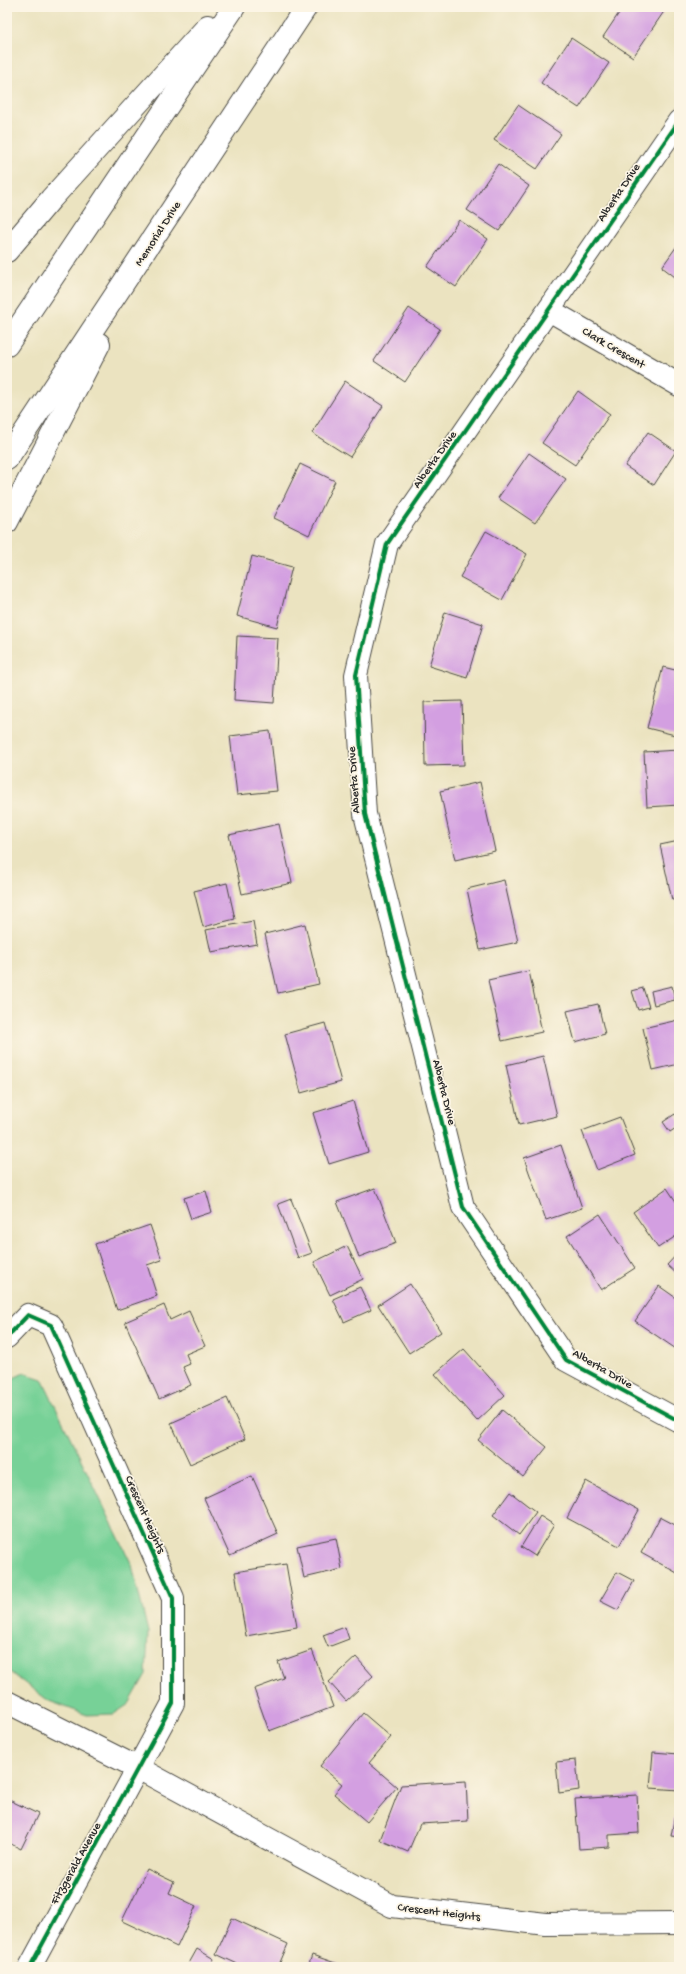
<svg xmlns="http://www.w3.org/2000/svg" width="686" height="1974" font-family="'Gochi Hand',sans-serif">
<rect width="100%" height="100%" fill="#fcf5e5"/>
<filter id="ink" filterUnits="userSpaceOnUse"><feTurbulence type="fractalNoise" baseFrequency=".025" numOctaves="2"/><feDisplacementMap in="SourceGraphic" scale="8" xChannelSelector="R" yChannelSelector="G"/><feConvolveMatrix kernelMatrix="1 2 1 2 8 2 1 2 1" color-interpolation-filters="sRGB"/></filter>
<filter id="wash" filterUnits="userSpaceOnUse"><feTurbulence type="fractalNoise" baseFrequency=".012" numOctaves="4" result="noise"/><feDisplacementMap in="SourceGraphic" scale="16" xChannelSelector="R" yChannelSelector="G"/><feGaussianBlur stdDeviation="0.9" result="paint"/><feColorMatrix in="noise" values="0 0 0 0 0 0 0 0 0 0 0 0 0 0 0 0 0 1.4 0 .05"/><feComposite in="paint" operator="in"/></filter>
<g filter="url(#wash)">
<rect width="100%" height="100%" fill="#ebe3c0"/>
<polygon fill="#77d197" stroke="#517e61" points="24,1373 42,1379 132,1565 148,1632 146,1674 129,1704 114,1714 87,1715 49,1701 7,1670 7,1381"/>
<g id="blocks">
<g fill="#d39fe1">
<polygon points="623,7 660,7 665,10 633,57 603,37"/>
<polygon points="571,38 609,63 579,108 541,83"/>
<polygon points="518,105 561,134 537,169 494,140"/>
<polygon points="498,164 529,186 499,231 467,210"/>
<polygon points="459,220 488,239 456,287 427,267"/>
<polygon points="679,243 679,280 662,267"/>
<polygon points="409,308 440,329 405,382 374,361"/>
<polygon points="345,381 383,406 350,457 312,433"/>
<polygon points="578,391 610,414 575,465 542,443"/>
<polygon points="648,432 676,451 654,485 625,466"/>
<polygon points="529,453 566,479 535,523 498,498"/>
<polygon points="300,464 335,481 309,535 274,518"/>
<polygon points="486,531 527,554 502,600 460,577"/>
<polygon points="252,556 292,567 277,627 237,616"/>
<polygon points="445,612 483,624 467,678 429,666"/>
<polygon points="237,636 278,638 274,703 234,700"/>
<polygon points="663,667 679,671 679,736 647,728"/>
<polygon points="462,701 464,765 425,766 424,702"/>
<polygon points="270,731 277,791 237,795 230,736"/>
<polygon points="679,750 679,805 647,807 644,752"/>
<polygon points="480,782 495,851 455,860 440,791"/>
<polygon points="279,824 292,883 242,894 229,835"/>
<polygon points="679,841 679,899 672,900 660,845"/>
<polygon points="504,880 518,942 480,950 467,889"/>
<polygon points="227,883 235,919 203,927 194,891"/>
<polygon points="253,921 257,944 211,952 206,930"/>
<polygon points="305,924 319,984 278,993 265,934"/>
<polygon points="529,971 542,1032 502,1041 488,980"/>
<polygon points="672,986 675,1000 654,1005 651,991"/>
<polygon points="643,988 649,1007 638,1010 632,991"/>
<polygon points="598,1004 605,1034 575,1042 567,1011"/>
<polygon points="678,1020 679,1064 653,1070 643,1028"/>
<polygon points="325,1023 341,1082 301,1093 285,1034"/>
<polygon points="543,1056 557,1116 519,1125 506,1065"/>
<polygon points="353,1101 368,1152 329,1164 313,1113"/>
<polygon points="675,1114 679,1120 679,1126 670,1132 663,1122"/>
<polygon points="620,1117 635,1155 597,1170 582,1131"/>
<polygon points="561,1145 582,1208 546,1220 524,1158"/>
<polygon points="375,1188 396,1243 359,1257 337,1202"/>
<polygon points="667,1188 679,1206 679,1234 658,1248 633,1212"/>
<polygon points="206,1191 212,1212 191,1219 184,1198"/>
<polygon points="291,1199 312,1253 298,1258 278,1204"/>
<polygon points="600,1214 635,1268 601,1290 567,1236"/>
<polygon points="150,1225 162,1260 147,1265 157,1296 117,1310 95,1244"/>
<polygon points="347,1246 363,1279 330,1295 314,1262"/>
<polygon points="679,1252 679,1276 667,1265"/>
<polygon points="410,1284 441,1332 409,1353 378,1305"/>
<polygon points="659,1286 679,1300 679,1351 635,1321"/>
<polygon points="360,1287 371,1310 344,1322 333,1299"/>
<polygon points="164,1305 170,1320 189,1311 205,1346 186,1354 190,1364 183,1367 191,1385 159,1399 125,1322"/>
<polygon points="464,1349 505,1395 477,1421 435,1374"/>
<polygon points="227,1398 245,1439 190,1464 171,1423"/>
<polygon points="502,1410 547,1447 523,1477 478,1440"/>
<polygon points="252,1476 278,1534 230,1556 204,1498"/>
<polygon points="586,1481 639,1510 619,1546 567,1518"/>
<polygon points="510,1492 536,1512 519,1535 493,1515"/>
<polygon points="540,1516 554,1525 535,1556 521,1547"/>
<polygon points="660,1517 679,1527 679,1574 641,1553"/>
<polygon points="336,1538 342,1569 304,1578 297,1546"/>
<polygon points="286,1564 297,1627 246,1636 235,1572"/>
<polygon points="617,1572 634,1581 618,1610 600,1601"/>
<polygon points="345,1627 349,1639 328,1647 323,1635"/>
<polygon points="312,1650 333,1707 269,1731 254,1689 284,1678 278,1662"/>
<polygon points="356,1657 373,1676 346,1701 329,1682"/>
<polygon points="363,1713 391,1737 369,1763 397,1787 367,1822 334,1794 342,1784 320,1766"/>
<polygon points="653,1752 679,1754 679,1790 650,1788"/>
<polygon points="576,1760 579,1790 559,1793 556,1762"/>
<polygon points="466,1781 468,1821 420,1824 408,1852 380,1840 401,1785"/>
<polygon points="637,1795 639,1833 609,1835 609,1847 579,1849 575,1799"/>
<polygon points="678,1798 679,1798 679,1837 671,1836"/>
<polygon points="7,1799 38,1814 21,1849 7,1842"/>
<polygon points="147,1869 174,1882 169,1893 196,1906 177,1947 122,1921"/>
<polygon points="232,1918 288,1944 278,1967 244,1967 216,1954"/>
<polygon points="197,1949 214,1959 210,1967 187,1967"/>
<polygon points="312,1955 347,1967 308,1967"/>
</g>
</g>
</g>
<g filter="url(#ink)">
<use href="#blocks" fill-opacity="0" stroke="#484741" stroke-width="1"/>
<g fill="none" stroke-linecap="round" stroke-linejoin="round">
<defs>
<g id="minor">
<polyline points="679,121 387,544 356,675 365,814 463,1207 566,1360 679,1421"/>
<polyline points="549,310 679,385"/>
<polyline points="7,1337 28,1315 51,1325 173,1598 173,1703 30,1967"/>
<polyline points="7,1702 138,1768 392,1906 546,1924 679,1923"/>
</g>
<g id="highway">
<polyline points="7,251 51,199 208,26"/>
<polyline points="7,345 234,7"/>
<polyline points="7,459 306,7"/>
<polyline points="7,522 99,344"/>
</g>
</defs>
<use href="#minor" stroke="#484741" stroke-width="24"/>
<use href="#highway" stroke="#484741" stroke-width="24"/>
<use href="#minor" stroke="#fff" stroke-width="22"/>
<use href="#highway" stroke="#fff" stroke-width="22"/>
<defs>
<g id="cycleway">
<polyline points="679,121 387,544 356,675 365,814 463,1207 566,1360 679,1421"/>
<polyline points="7,1337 28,1315 51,1325 173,1598 173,1703 30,1967"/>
</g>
</defs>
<use href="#cycleway" stroke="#fcf5e5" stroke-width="6"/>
<use href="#cycleway" stroke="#00873e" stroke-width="4"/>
</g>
</g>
<g text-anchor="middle" stroke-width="3.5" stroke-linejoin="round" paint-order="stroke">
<g font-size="12" fill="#2b2b2b" stroke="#fcf5e5">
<text transform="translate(618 192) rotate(-56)" y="4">Alberta Drive</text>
<text transform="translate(157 233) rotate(-57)" y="4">Memorial Drive</text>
<text transform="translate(614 347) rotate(30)" y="4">Clark Crescent</text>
<text transform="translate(434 459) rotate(-55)" y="4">Alberta Drive</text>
<text transform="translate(353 780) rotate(-94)" y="4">Alberta Drive</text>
<text transform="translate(445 1092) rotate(76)" y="4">Alberta Drive</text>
<text transform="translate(603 1368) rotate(30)" y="4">Alberta Drive</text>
<text transform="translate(146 1514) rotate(66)" y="4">Crescent Heights</text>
<text transform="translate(75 1863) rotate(-61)" y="4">Fitzgerald Avenue</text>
<text transform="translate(439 1911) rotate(7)" y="4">Crescent Heights</text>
</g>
</g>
<rect width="686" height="1974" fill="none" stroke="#fcf5e5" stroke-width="24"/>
</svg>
